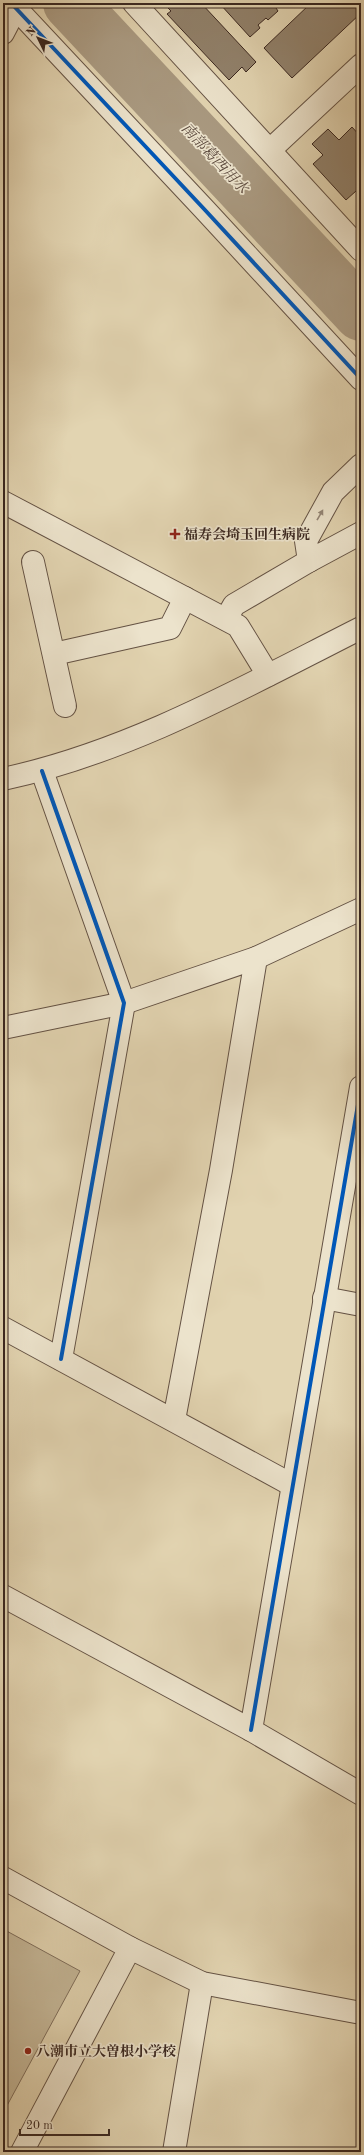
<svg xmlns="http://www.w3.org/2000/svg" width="364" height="2155" font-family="'Old Standard TT','Noto Serif JP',serif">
<rect width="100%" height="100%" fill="#e2d4b1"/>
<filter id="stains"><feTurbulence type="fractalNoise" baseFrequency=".005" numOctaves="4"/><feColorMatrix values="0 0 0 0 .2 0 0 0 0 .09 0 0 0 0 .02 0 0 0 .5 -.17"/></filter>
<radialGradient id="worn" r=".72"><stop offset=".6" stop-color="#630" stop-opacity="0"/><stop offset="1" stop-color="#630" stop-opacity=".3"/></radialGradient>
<polygon fill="#c5b798" stroke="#806f5c" points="3,1929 80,1971 3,2113"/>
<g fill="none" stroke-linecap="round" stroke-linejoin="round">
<polyline stroke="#a99980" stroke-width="54" points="70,3 361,314"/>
</g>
<g fill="#91816b" stroke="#3a2720">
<polygon points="163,3 201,3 256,62 246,72 242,67 229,80 167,14 171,11"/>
<polygon points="221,3 282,3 276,8 278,11 268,20 266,18 258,25 260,28 250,37 220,4"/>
<polygon points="311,3 357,3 361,8 361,13 292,78 264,48"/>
<polygon points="352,127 361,137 361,196 356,191 346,200 313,164 323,155 312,144 328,129 339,140"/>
</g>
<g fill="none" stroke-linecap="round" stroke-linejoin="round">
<defs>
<g id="minor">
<polyline points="11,3 205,210 361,379"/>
<polyline points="134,3 361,250"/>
<polyline points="3,33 16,8"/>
<polyline points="270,150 361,65"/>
<polyline points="361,465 333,492 306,541 309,561 361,533"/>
<polyline points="3,502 238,626 268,675"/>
<polyline points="33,562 65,706"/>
<polyline points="226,619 234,605 309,561"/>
<polyline points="54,654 170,628 185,598"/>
<polyline points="42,771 124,1003 61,1359"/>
<path d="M3,779c127,-27 243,-93 358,-151"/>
<polyline points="3,1028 124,1003 256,958 361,909"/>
<polyline points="324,1298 361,1305"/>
<polyline points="3,1328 292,1485"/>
<polyline points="174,1420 221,1170 256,958"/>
<polyline points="3,1596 251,1730 361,1794"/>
<polyline points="251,1730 361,1087"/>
<polyline points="3,1878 130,1948 202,1983 361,2013"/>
<polyline points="22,2152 130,1948"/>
<polyline points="174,2152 202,1983"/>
</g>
</defs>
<use href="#minor" stroke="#645244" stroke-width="24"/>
<polyline stroke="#3a2720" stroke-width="2.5" stroke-dasharray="3 2" stroke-linecap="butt" points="272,528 280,533"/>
<use href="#minor" stroke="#ece3cc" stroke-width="22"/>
<defs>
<g id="cycleway">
<polyline points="11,3 205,210 361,379"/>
<polyline points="42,771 124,1003 61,1359"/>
<polyline points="251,1730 361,1087"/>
</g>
</defs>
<use href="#cycleway" stroke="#ece3cc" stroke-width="6"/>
<use href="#cycleway" stroke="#0057b8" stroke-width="4"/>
</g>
<defs><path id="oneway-solid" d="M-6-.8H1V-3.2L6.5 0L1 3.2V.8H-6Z"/></defs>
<use fill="#938576" href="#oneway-solid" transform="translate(320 515) rotate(-60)"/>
<g fill="#8f2418" stroke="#ece3cc" stroke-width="1.5">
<path d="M173 528h4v4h4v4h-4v4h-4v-4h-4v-4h4z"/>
<circle cx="28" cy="2051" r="4"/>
</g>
<g text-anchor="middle" stroke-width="3.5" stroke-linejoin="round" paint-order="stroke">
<g font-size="14" font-weight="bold" fill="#3a2720" stroke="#ece3cc" text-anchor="start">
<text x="184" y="539">福寿会埼玉回生病院</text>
<text x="36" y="2056">八潮市立大曽根小学校</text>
</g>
<g font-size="15" font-style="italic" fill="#5b493d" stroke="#ece3cc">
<text transform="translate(215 158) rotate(47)" y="5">南部葛西用水</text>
</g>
</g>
<rect width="364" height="2155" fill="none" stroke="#e2d4b1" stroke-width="16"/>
<rect x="4" y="4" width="356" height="2147" fill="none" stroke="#3a2720" stroke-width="2"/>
<rect x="8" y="8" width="348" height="2139" fill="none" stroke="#3a2720"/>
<g transform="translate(38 38) rotate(313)" stroke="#ece3cc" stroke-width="3" paint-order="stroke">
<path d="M0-3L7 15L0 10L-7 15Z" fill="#3a2720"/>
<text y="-6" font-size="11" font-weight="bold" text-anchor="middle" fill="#3a2720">N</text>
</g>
<path d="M20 2129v6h89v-6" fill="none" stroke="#3a2720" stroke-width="2"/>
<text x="26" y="2129" font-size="12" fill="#3a2720" stroke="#ece3cc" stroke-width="3" paint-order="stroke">20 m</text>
<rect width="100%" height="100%" filter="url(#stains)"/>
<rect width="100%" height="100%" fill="url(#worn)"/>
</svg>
